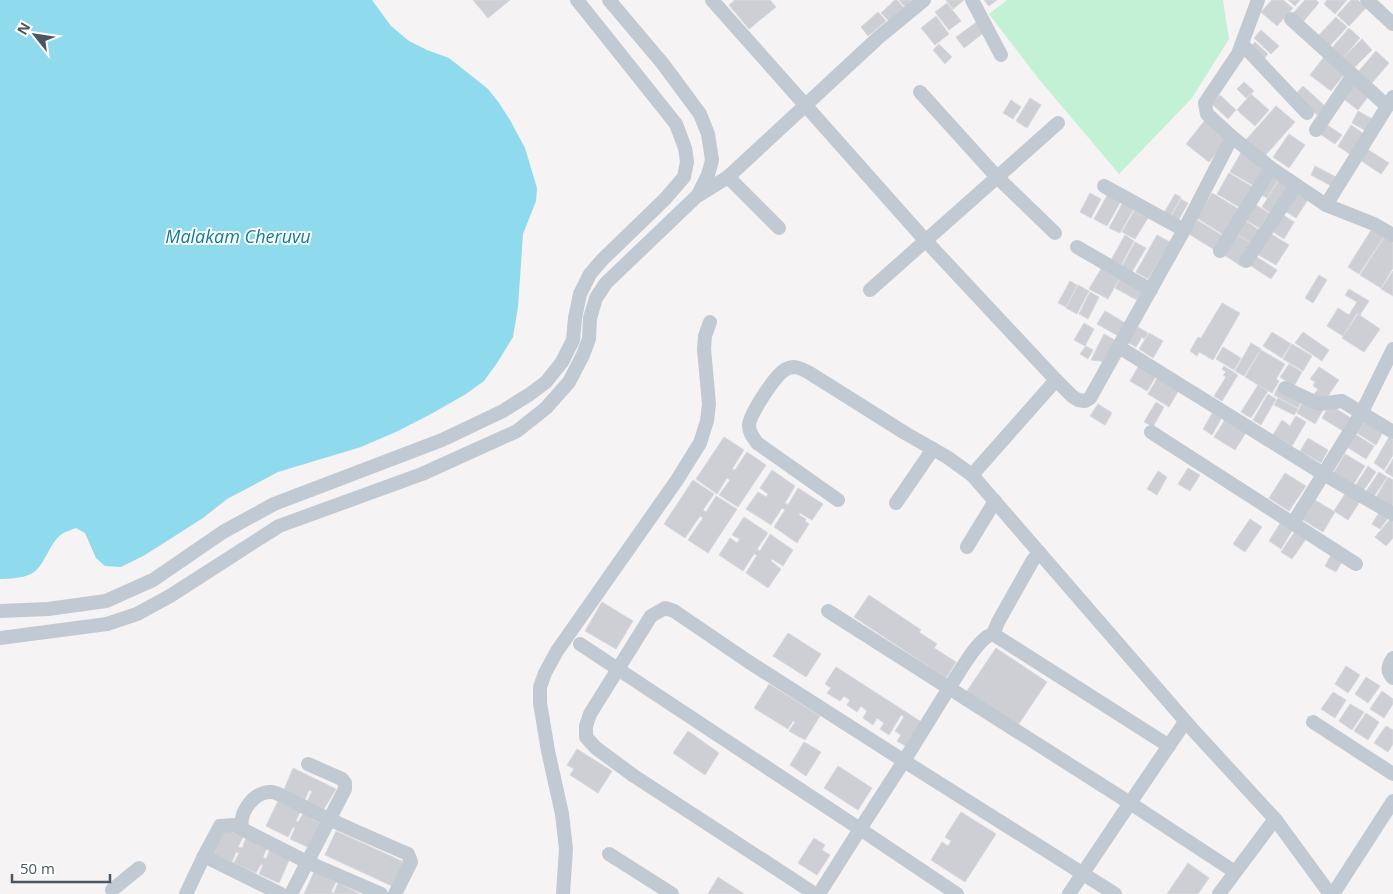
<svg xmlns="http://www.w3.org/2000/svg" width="1393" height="894" font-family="'Open Sans',sans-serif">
<rect width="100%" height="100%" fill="#f5f3f3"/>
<polygon fill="#c3f1d5" points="1007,0 1223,0 1229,39 1192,98 1119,174 1038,78 989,14"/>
<path fill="#90daee" d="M0,0h372l19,26 18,15 18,9 22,8 39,31 11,14 11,17 15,28 12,40 -1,13 -13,33 -5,73 -5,30 -16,26 -13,18 -18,13 -35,20 -33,17 -37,16 -83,25 -51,27 -24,19 -58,37 -24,12 -16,-1 -9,-8 -11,-25 -9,-5c-4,2 -10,3 -14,6 -14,10 -17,33 -31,40 -8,4 -22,5 -31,5z"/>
<g fill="#cdcfd5" stroke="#d7d9de">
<polygon points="473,0 510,0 488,18"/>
<polygon points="735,0 770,0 776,7 749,29 729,5"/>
<polygon points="895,0 897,0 904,8 890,22 881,13"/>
<polygon points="899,0 916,0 907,9"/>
<polygon points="946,0 964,0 953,9"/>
<polygon points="984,0 997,0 989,6"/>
<polygon points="1272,0 1283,0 1293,8 1277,26 1261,12"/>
<polygon points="1288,0 1300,0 1295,6"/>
<polygon points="1305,0 1316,0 1319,3 1302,23 1292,14"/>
<polygon points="1327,0 1347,0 1335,14 1324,4"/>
<polygon points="1351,0 1358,0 1366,8 1349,26 1337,15"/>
<polygon points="947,3 961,21 949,30 935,12"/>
<polygon points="878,12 886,21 868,36 861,27"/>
<polygon points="936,16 949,34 935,45 921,28"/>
<polygon points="1336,17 1347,27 1328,48 1317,37"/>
<polygon points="978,21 986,31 964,48 956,37"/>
<polygon points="1349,28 1360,38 1342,59 1331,49"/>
<polygon points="1261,30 1279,46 1271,54 1254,38"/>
<polygon points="1362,39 1372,50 1354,68 1344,57"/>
<polygon points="1255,42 1268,54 1263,60 1249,48"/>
<polygon points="939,44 952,57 945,64 933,50"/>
<polygon points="1376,51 1389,63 1371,84 1358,72"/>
<polygon points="1324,57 1345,73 1331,91 1310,75"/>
<polygon points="1352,81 1370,94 1358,110 1341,97"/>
<polygon points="1244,82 1254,91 1246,98 1237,89"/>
<polygon points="1303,86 1325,106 1317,115 1295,95"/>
<polygon points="1251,94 1269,110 1255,126 1237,110"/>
<polygon points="1220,95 1236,110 1228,119 1212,104"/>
<polygon points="1030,98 1041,105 1027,128 1016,121"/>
<polygon points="1011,100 1021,107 1013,119 1003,113"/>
<polygon points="1276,106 1295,122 1263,158 1244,142"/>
<polygon points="1358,111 1376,121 1370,133 1352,123"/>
<polygon points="1206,119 1229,137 1209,162 1186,144"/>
<polygon points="1323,122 1342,135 1335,144 1317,132"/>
<polygon points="1351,125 1367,136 1354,157 1338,146"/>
<polygon points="1289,134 1305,145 1289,168 1273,157"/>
<polygon points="1367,149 1389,163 1381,174 1360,160"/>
<polygon points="1242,151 1261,162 1258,167 1265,171 1256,187 1230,172"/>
<polygon points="1315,166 1340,179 1335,188 1311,175"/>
<polygon points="1229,173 1256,189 1244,210 1217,194"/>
<polygon points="1269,174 1278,180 1267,198 1258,193"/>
<polygon points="1279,180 1292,188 1274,215 1262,207"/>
<polygon points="1296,189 1309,198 1296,218 1282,209"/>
<polygon points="1109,192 1122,199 1107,226 1094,219"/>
<polygon points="1090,193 1101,199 1091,218 1080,212"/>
<polygon points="1212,193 1242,211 1227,237 1197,218"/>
<polygon points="1175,194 1181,197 1170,217 1164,213"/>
<polygon points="1181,199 1188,203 1178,221 1171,217"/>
<polygon points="1253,203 1269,213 1259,228 1243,218"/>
<polygon points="1122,204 1133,210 1120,233 1109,228"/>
<polygon points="1134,211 1148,218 1135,239 1122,232"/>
<polygon points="1280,213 1294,222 1284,239 1270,230"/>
<polygon points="1243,219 1262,232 1254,245 1234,232"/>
<polygon points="1197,220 1226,238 1218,252 1189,234"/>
<polygon points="1373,227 1385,235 1359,274 1348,267"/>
<polygon points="1268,232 1289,245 1276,265 1255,253"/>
<polygon points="1234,233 1254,245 1241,266 1221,253"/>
<polygon points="1125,235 1134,241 1121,265 1111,260"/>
<polygon points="1157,235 1170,242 1148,279 1136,272"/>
<polygon points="1385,236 1393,240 1393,268 1381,288 1360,275"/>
<polygon points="1135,242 1146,248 1132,272 1122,266"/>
<polygon points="1254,255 1277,270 1271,279 1248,264"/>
<polygon points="1101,269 1119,279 1108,299 1089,289"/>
<polygon points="1393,271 1393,296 1381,289"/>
<polygon points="1122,275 1144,288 1137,300 1115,288"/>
<polygon points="1319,275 1327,280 1313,303 1305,298"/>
<polygon points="1070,281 1077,285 1066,307 1058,303"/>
<polygon points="1078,285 1089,291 1077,314 1066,308"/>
<polygon points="1349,289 1369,301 1360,315 1357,313 1343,336 1327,326 1338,308 1349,315 1357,302 1345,295"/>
<polygon points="1090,292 1099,297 1088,319 1079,314"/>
<polygon points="1222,303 1240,313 1213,360 1199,352 1197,356 1190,351 1198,337 1201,338"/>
<polygon points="1105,311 1127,324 1120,337 1097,324"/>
<polygon points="1358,314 1380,329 1364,352 1342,338"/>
<polygon points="1084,323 1094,329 1085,346 1074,340"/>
<polygon points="1136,326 1148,333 1144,339 1142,337 1136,347 1127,342"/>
<polygon points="1272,332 1291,344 1282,358 1263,346"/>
<polygon points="1303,332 1329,350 1322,361 1295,343"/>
<polygon points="1149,333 1163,341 1153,358 1139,349"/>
<polygon points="1104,334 1118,342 1108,362 1091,360"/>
<polygon points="1251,343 1261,349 1244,376 1235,371"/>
<polygon points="1292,344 1312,356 1303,371 1283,359"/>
<polygon points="1086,346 1093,350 1088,359 1080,354"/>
<polygon points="1223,347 1241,358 1234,370 1216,359"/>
<polygon points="1261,350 1285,364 1276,379 1279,381 1272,393 1245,377"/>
<polygon points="1141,362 1158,373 1147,391 1130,381"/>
<polygon points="1289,364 1302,372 1294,386 1280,377"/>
<polygon points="1224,366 1238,375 1222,401 1214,396 1226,377 1223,375 1226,372 1222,369"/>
<polygon points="1319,367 1339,380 1323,403 1313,396 1318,389 1313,386 1315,382 1310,379"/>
<polygon points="1159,375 1180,388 1169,407 1148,394"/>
<polygon points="1258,385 1268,391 1251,418 1241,412"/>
<polygon points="1278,387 1302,400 1298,408 1274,395"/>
<polygon points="1268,394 1276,399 1261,425 1253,420"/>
<polygon points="1278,398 1298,409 1294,415 1274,405"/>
<polygon points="1304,399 1323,410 1315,424 1297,413"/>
<polygon points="1156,402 1164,407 1153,427 1144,422"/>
<polygon points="1098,404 1112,413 1105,425 1090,416"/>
<polygon points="1330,405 1351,418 1343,431 1322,418"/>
<polygon points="1213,412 1222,417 1212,435 1203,429"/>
<polygon points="1296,416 1306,422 1292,446 1273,435 1282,420 1290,426"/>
<polygon points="1226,418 1247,431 1235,450 1214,437"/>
<polygon points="1365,421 1383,432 1376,445 1357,433"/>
<polygon points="1355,434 1374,446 1366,459 1347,447"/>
<polygon points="724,437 744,450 732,469 735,470 747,452 766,465 738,507 719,495 730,480 727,478 717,494 696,479"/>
<polygon points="1389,437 1393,440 1393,455 1384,470 1374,463"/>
<polygon points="1308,438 1328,450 1321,463 1300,451"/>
<polygon points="1345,454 1365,466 1353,485 1333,474"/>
<polygon points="1393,459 1393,477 1385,472"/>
<polygon points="1368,466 1376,472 1363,491 1355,486"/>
<polygon points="1188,468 1200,475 1190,491 1178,484"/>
<polygon points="772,470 795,486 785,503 788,505 798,488 823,504 812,520 800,513 799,515 806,519 805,521 809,524 797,543 774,527 785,510 782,508 771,525 746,509 758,492 766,497 768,494 760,488"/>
<polygon points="1158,471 1167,477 1157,495 1147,489"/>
<polygon points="1379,472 1387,477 1373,498 1365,493"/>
<polygon points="1285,473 1306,486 1289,511 1269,498"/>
<polygon points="1388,477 1393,480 1393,510 1375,499"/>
<polygon points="693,480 714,494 703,510 706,512 716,496 737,509 708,553 688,540 703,518 700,516 685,538 664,524"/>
<polygon points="1346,492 1361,500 1348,520 1334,511"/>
<polygon points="1315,500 1335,512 1323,532 1303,520"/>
<polygon points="1380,511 1389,517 1380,529 1372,524"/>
<polygon points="744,517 768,533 757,549 760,551 770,534 793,550 783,566 772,559 771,561 781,569 768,588 746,573 757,555 754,554 743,571 719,555 730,538 737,543 740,539 732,535"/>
<polygon points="1391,518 1393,519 1393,538 1386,546 1375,537"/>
<polygon points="1250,519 1262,527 1245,552 1233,544"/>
<polygon points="1281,522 1293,529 1281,549 1269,541"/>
<polygon points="1295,531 1306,539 1292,559 1281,552"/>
<polygon points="1332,553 1343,560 1336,572 1325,566"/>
<polygon points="869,595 921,630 919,632 937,644 934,648 956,662 946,678 854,617"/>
<polygon points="602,602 633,621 616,649 585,631"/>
<polygon points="788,633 821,654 806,677 773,656"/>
<polygon points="996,648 1047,682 1016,728 965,694"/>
<polygon points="1346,666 1360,675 1348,693 1335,684"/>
<polygon points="836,667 923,723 907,747 897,741 901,735 895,731 904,717 901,715 889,735 880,729 884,723 877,718 873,725 863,718 867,711 861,706 857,712 847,705 850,700 844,696 840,701 827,693 831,688 825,684"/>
<polygon points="1366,677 1380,686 1368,703 1355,694"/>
<polygon points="769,684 820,716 805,740 789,731 795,722 793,721 788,729 754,708"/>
<polygon points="1382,691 1393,699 1393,704 1384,718 1370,709"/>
<polygon points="1333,692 1346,700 1335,718 1321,709"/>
<polygon points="1350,704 1364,712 1352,730 1339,721"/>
<polygon points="1366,713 1379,722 1368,740 1354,731"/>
<polygon points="1386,726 1393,730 1393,744 1388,752 1374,743"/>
<polygon points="688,731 719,753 705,775 673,753"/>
<polygon points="804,742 821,752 806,776 790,765"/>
<polygon points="577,749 612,771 598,793 570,775 574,769 567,765"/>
<polygon points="838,766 872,788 858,810 824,788"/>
<polygon points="293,768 336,789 324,809 307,802 312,791 309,790 304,802 283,792"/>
<polygon points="278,801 300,812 296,821 298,822 303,814 324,825 312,849 290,839 295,828 293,827 288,837 266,826"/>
<polygon points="961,812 996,834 965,882 931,860 942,842 948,846 951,841 945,837"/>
<polygon points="221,827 243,837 238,847 242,848 246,838 267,848 263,857 266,859 270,849 290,858 279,883 259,874 263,865 261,864 256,873 234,863 239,853 236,852 232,862 210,852"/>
<polygon points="336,831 406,863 394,887 325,855"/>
<polygon points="814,838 825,845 822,850 830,855 817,875 798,863"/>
<polygon points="1188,863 1209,878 1198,894 1167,894"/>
<polygon points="314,872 336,882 331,892 334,893 338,883 360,894 304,894"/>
<polygon points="718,877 744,894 708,894"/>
</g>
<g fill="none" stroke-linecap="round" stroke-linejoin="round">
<g stroke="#c1cad2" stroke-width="14">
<polyline points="712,0 925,240 1056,380 1072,396 1078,400 1085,401 1090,398 1184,230 1232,137"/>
<polyline points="972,0 1001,55"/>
<polyline points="1367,0 1393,24"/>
<polyline points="1291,19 1387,106"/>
<polyline points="1242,44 1307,113"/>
<polyline points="920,92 996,176 1055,233"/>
<polyline points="1316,130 1353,75"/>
<polyline points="1271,168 1326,205 1374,224 1393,235"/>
<polyline points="728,177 879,37 924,0"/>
<polyline points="1104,186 1184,230"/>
<polyline points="699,195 728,177 779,228"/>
<polyline points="1326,205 1393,97"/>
<polyline points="1077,247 1151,290"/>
<polyline points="1220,251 1271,168 1232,137 1207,114 1205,103 1238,54 1258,0"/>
<polyline points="1246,261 1296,185"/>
<polyline points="870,290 1058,123"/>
<polyline points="1119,347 1325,475 1393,514"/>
<polyline points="1285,388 1319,404 1342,401 1393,432"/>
<polyline points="1151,432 1356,564"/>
<polyline points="972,475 1056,380"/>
<path d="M838,500l-81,-57c-4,-6 -8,-10 -8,-18 1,-11 26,-50 37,-56 8,-4 14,-1 22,3l97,61 42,24 25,18 222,256 81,88 55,75"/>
<polyline points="896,503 933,449"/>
<polyline points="1293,523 1362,412 1393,349"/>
<polyline points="967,547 995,501"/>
<polyline points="0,611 48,609 106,601 153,580 223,532 274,504 442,440 503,411 530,394 546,382 562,362 573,340 575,318 580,294 590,274 602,260 665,199 684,177 687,162 685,148 676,124 577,0"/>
<path d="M828,611l121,77c9,-13 29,-51 44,-54l176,112"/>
<polyline points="993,634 998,622 1033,560 1040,553"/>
<polyline points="0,638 107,624 137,614 170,596 279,526 422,474 517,431 546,408 569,382 583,355 589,339 590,318 596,298 606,283 698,195 708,175 712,160 708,134 700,114 663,64 609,0"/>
<polyline points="580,644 860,829 819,894"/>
<path d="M1393,658c-5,8 -7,13 0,20"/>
<polyline points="1185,722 1130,803 1235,872"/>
<polyline points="1313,722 1393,774"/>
<path d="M242,828c-3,-16 12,-37 30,-36 8,1 33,16 42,20 31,15 62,28 94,42l3,8 -16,32"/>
<polyline points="609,854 672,894"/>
<polyline points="204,856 220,826 234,825 307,862 381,894"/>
<polyline points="112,890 139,868"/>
<polyline points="186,894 204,856 281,894"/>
<polyline points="291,894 345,789 345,783 342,779 308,764"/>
<polyline points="563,894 566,849 562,814 548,751 540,703 540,687 545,673 557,651 677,480 700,443 707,421 709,404 704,349 705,336 710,322"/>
<polyline points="815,894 634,776 596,748 586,737 586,726 590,714 651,616 665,608 674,611 749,662 904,761 860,829 957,894"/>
<polyline points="1069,894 1130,803 949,688 904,761 1115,894"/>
<polyline points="1219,894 1275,819"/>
<polyline points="1333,894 1393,801"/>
</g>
</g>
<g text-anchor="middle" stroke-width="4" stroke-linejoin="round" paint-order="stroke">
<g font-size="18" font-style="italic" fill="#0c7c9b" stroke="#fff">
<text x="238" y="243">Malakam Cheruvu</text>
</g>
</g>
<g transform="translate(35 35) rotate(300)" stroke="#ffffff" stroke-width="4" paint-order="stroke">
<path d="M0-4L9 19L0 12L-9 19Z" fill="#4a5661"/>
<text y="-8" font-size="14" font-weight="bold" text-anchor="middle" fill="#4a5661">N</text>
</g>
<path d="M12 874v8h98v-8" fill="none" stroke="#4a5661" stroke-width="2.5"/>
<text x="20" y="874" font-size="15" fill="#4a5661" stroke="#ffffff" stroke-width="4" paint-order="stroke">50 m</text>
</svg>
